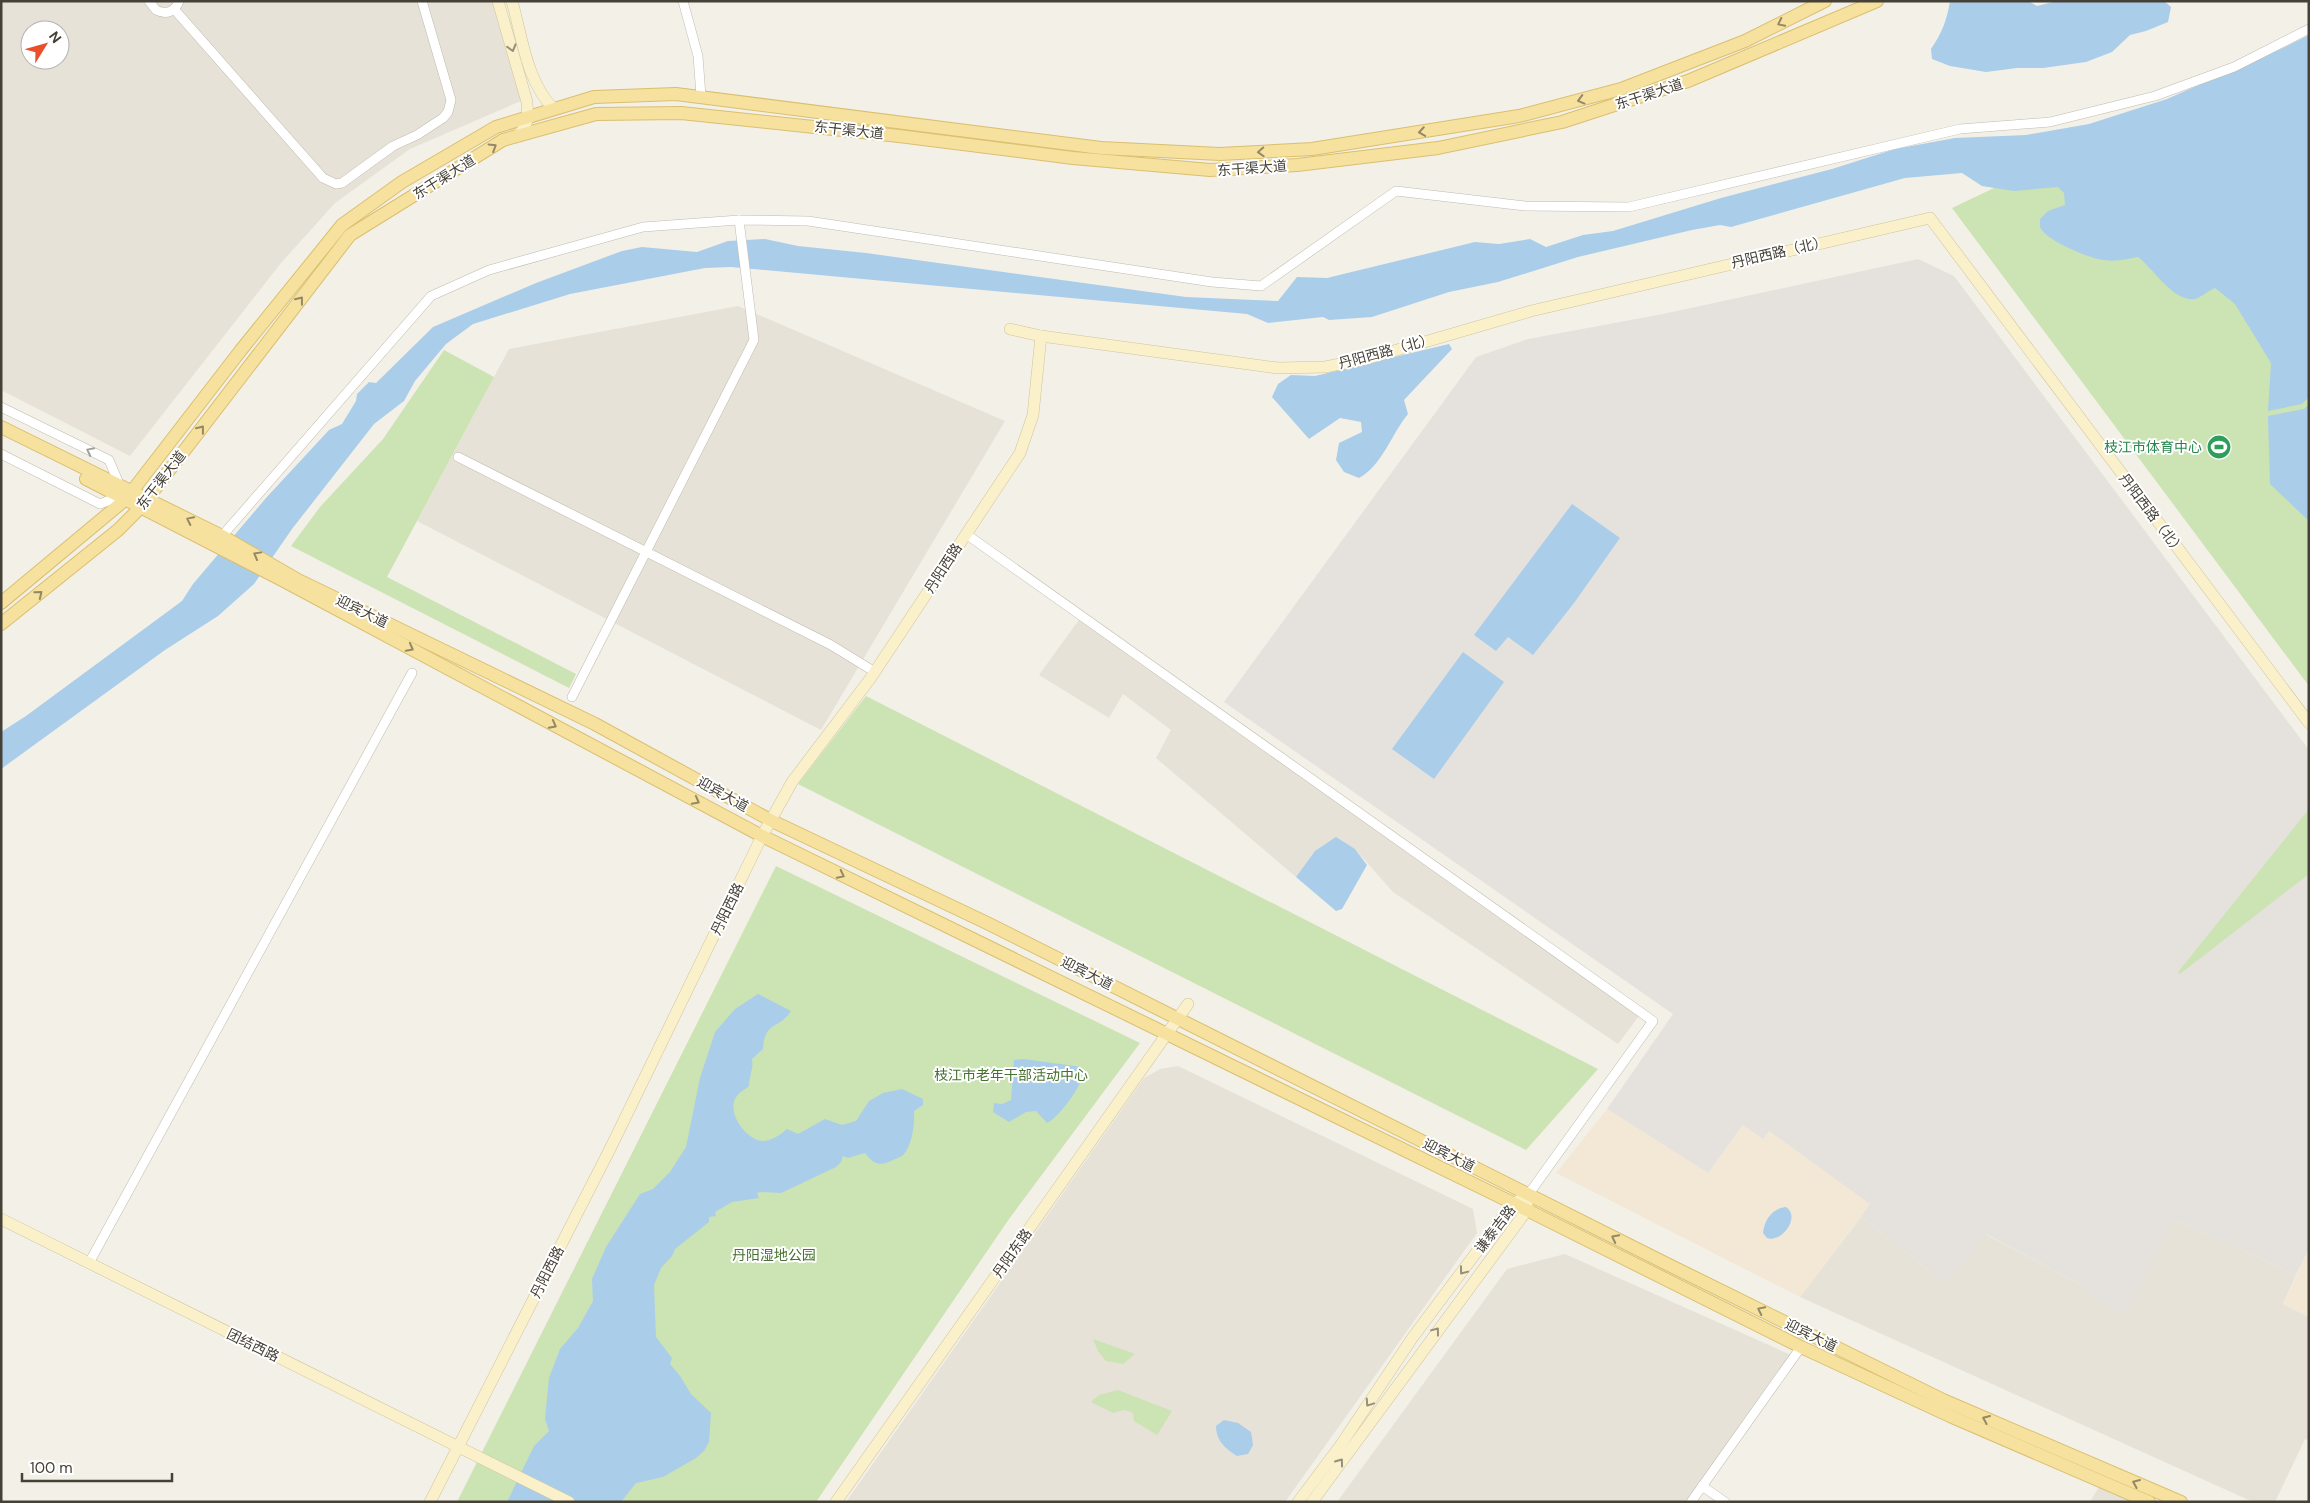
<svg xmlns="http://www.w3.org/2000/svg" width="2310" height="1503" font-family="'DM Sans','Noto Sans SC',sans-serif">
<rect width="100%" height="100%" fill="#f3f0e8"/>
<g fill="#e6e2d7" fill-rule="evenodd">
<path d="M1,1h491l29,100 -111,48 -75,54 -54,60 -151,193 -129,-66zM30,30h30v30h-30z"/>
<polygon points="738,306 1005,421 821,730 417,521 509,349"/>
<polygon points="1081,617 1639,1016 1618,1044 1393,892 1355,849 1315,851 1296,877 1156,758 1171,730 1123,694 1109,718 1039,675"/>
<polygon points="1178,1066 1473,1209 1477,1233 1285,1502 846,1502 1144,1078 1160,1069"/>
<polygon points="1861,1217 1946,1284 1985,1234 2082,1285 2095,1298 2174,1219 2296,1275 2283,1304 2309,1317 2309,1441 2305,1439 2275,1502 2253,1502 1800,1297"/>
<polygon points="1565,1254 1791,1355 1685,1502 1337,1502 1507,1269"/>
<polygon points="2100,1485 2138,1502 2090,1502"/>
</g>
<g fill="#f3e8d5">
<polygon points="1607,1109 1708,1173 1744,1124 1769,1131 1871,1204 1800,1297 1556,1173"/>
<polygon points="2309,1249 2309,1317 2283,1304"/>
</g>
<polygon fill="#e5e2dd" points="1918,259 1954,276 2309,750 2309,1249 2296,1275 2174,1219 2126,1315 2095,1298 2082,1285 1986,1234 1946,1284 1861,1217 1870,1204 1769,1131 1763,1139 1743,1125 1708,1173 1607,1109 1673,1014 1224,702 1476,357 1528,339 1663,314"/>
<g fill="#cce3b4">
<polygon points="2309,38 2309,686 1952,208"/>
<polygon points="444,350 494,377 387,577 576,674 569,688 291,546 320,507 383,439"/>
<polygon points="866,696 1598,1069 1526,1150 798,784"/>
<polygon points="2309,809 2309,874 2180,974 2178,972"/>
<polygon points="776,866 1140,1043 1009,1219 816,1502 457,1502"/>
<polygon points="1093,1339 1135,1354 1123,1364 1106,1361 1098,1351"/>
<polygon points="1118,1390 1172,1411 1157,1435 1134,1421 1133,1413 1124,1410 1113,1413 1091,1402 1099,1395"/>
</g>
<g fill="#aacdea">
<path d="M1950,1h78l9,5 20,-5h107l7,6 -3,15 -22,9 -16,4 -18,17 -26,10 -43,6h-26l-31,4 -36,-6 -18,-7 -1,-10c11,-16 16,-29 19,-48z"/>
<path d="M2309,35v362l-7,7 -34,7 3,-48 -36,-59 -20,-16c-6,2 -15,10 -20,11 -22,3 -41,-30 -57,-42 -11,2 -22,5 -34,3 -14,-1 -59,-20 -64,-33 0,-3 0,-6 0,-8l8,-8 17,-6 -1,-12 -6,-6 -44,4 -32,-5 -20,-13 -57,5 -174,49 -11,-2 -28,5 -114,27 -80,25 -49,10 -77,25 -43,3 -6,-3 -55,6 -21,-9 -516,-47 -26,1 -135,26 -97,30 -27,20 -31,37 -11,20 -30,23 -82,105 -38,55 -36,32 -53,34 -164,119v-37l25,-16 156,-115 11,-17 73,-86 63,-68 13,-6 14,-23 1,-7 12,-12 7,1 57,-56 103,-44 86,-32 20,-4 55,5 31,-11 37,-2 33,7 68,7 320,44 92,4 19,-24 30,1 148,-36 24,2 31,-5 16,8 37,-12 30,-4 108,-33 111,-29 63,-20 60,-11 71,-3 63,-11 78,-25 116,-51z"/>
<path d="M1449,344l3,5 -48,51 4,14c-16,19 -26,52 -49,64l-15,-6 -8,-12 3,-17 23,-11 -1,-10 -21,-4 -31,21 -37,-42 6,-13 13,-9 24,1z"/>
<polygon points="2309,404 2309,521 2270,484 2268,416 2304,409"/>
<polygon points="1572,504 1620,538 1574,603 1533,655 1508,637 1496,651 1474,635"/>
<polygon points="1463,652 1504,682 1434,779 1392,749"/>
<polygon points="1336,837 1355,849 1367,865 1342,909 1336,911 1296,877 1315,851"/>
<path d="M758,994l33,17c-12,19 -26,9 -28,38l-11,10c2,10 -3,16 -3,27 -5,4 -11,7 -14,13 -7,16 11,40 27,42 10,0 18,-6 25,-12l11,5 27,-15 17,6 14,-4 13,-20 14,-8 19,-4 21,10v6l-9,6c1,12 -2,37 -12,45 -3,2 -8,3 -11,5 -13,6 -18,2 -26,-8l-17,5 -5,-2 -2,6 -5,5 -55,26 -21,-1 -3,1 2,5 -27,4 -17,10 1,4 -7,1v5l-34,27 -3,7 -11,12 -7,17 2,52 16,21 -2,6 10,12 11,18 20,19 -2,29 -5,9 -8,7 -33,19 -27,6 -15,19h-114l27,-56 15,-15 -4,-12 4,-41 11,-29 18,-21 15,-27 -1,-22 14,-32 34,-53 13,-5 17,-17 16,-25 14,-69 15,-46 20,-23z"/>
<path d="M1023,1059l52,7 5,1c2,4 3,7 2,11 -4,13 -24,40 -35,45l-11,-12 -10,1 -17,10 -16,-10 1,-9 8,1 9,-4 3,-40z"/>
<path d="M1786,1207c15,10 -4,36 -19,31l-4,-5c1,-13 10,-25 23,-26z"/>
<path d="M1224,1420l14,3 13,9 2,13 -5,9 -11,2c-11,-7 -21,-15 -21,-30z"/>
</g>
<g fill="none" stroke-linecap="round" stroke-linejoin="round">
<defs>
<g id="street">
<path d="M149,1l7,9c10,5 19,2 23,-9"/>
<polyline points="683,1 698,56 701,96"/>
<polyline points="174,9 323,178 336,184 342,183 393,146 417,135 443,118 448,112 451,100 422,1"/>
<polyline points="1,407 109,460 120,486"/>
<polyline points="1,454 100,504 120,496"/>
<polyline points="458,457 831,645 875,672"/>
<polyline points="966,534 1653,1021 1528,1195"/>
<polyline points="222,536 431,296 489,270 643,227 739,220 808,221 1212,282 1261,286 1396,191 1525,206 1629,207 1960,129 2050,122 2155,96 2234,67 2309,29"/>
<polyline points="572,697 754,340 739,220"/>
<polyline points="89,1263 412,673"/>
<polyline points="1702,1486 1725,1502"/>
<polyline points="1691,1502 1801,1347"/>
</g>
<g id="secondary">
<path d="M498,1l29,101c1,17 2,22 -10,34"/>
<path d="M512,1c10,36 15,82 42,108"/>
<polyline points="1010,329 1041,336 1278,368 1325,367 1366,359 1531,311 1930,218 2309,723"/>
<polyline points="1,1219 569,1502"/>
<polyline points="430,1502 611,1147 762,836 792,782 870,679 1020,453 1033,415 1041,336"/>
<polyline points="836,1502 1188,1004"/>
<polyline points="1298,1502 1340,1446 1413,1337 1505,1214 1513,1204 1528,1195"/>
<polyline points="1312,1502 1527,1210 1527,1201"/>
</g>
<g id="primary">
<polyline points="1,427 222,536 298,580 595,724 772,821 987,923 1669,1265 1943,1400 2181,1502"/>
<polyline points="86,479 282,580 762,836 1527,1210 1801,1347 1950,1416 2149,1502"/>
<polyline points="1,603 126,499 241,350 342,225 402,182 496,127 594,97 676,94 1101,148 1220,154 1312,149 1519,116 1621,89 1745,41 1825,1"/>
<polyline points="1,624 118,530 141,507 350,235 503,140 596,114 681,113 899,136 1073,158 1210,170 1297,165 1438,148 1562,122 1688,81 1877,1"/>
</g>
</defs>
<use href="#street" stroke="#c0bbae" stroke-width="10"/>
<use href="#secondary" stroke="#cfc49b" stroke-width="12"/>
<use href="#primary" stroke="#dabf6f" stroke-width="14"/>
<use href="#street" stroke="#fff" stroke-width="9"/>
<use href="#secondary" stroke="#faf1cb" stroke-width="11"/>
<use href="#primary" stroke="#f6e19e" stroke-width="12"/>
</g>
<defs><path id="oneway-chevron" d="M-2-3.5L2.5 0L-2 3.5" fill="none" stroke-width="1.6" stroke-linecap="round" stroke-linejoin="round" transform="scale(1.25)"/></defs>
<g stroke="#958965">
<use href="#oneway-chevron" transform="translate(1781 23) rotate(154)"/>
<use href="#oneway-chevron" transform="translate(1581 100) rotate(165)"/>
<use href="#oneway-chevron" transform="translate(1422 132) rotate(171)"/>
<use href="#oneway-chevron" transform="translate(493 147) rotate(-32)"/>
<use href="#oneway-chevron" transform="translate(1261 152) rotate(177)"/>
<use href="#oneway-chevron" transform="translate(300 300) rotate(-52)"/>
<use href="#oneway-chevron" transform="translate(201 429) rotate(-52)"/>
<use href="#oneway-chevron" transform="translate(190 520) rotate(-154)"/>
<use href="#oneway-chevron" transform="translate(257 555) rotate(-151)"/>
<use href="#oneway-chevron" transform="translate(39 594) rotate(-39)"/>
<use href="#oneway-chevron" transform="translate(410 648) rotate(28)"/>
<use href="#oneway-chevron" transform="translate(553 725) rotate(28)"/>
<use href="#oneway-chevron" transform="translate(696 801) rotate(28)"/>
<use href="#oneway-chevron" transform="translate(841 875) rotate(26)"/>
<use href="#oneway-chevron" transform="translate(1615 1238) rotate(-153)"/>
<use href="#oneway-chevron" transform="translate(1761 1310) rotate(-154)"/>
<use href="#oneway-chevron" transform="translate(1986 1419) rotate(-157)"/>
<use href="#oneway-chevron" transform="translate(2136 1483) rotate(-157)"/>
</g>
<g stroke="#96907a">
<use href="#oneway-chevron" transform="translate(512 48) rotate(74)"/>
<use href="#oneway-chevron" transform="translate(1463 1271) rotate(127)"/>
<use href="#oneway-chevron" transform="translate(1436 1331) rotate(-53)"/>
<use href="#oneway-chevron" transform="translate(1369 1403) rotate(124)"/>
<use href="#oneway-chevron" transform="translate(1340 1462) rotate(-54)"/>
</g>
<use stroke="#a2a09b" href="#oneway-chevron" transform="translate(90 451) rotate(-154)"/>
<defs>
<symbol id="stadium-disc" viewBox="-11 -11 22 22"><circle r="9.5" fill="#2e9e5b" stroke="#fff"/><path d="M0-5a6.5 5 0 1 0 0 10a6.5 5 0 1 0 0-10ZM-3.5-1.8h7v3.6h-7Z" fill="#fff"/></symbol>
</defs>
<g fill-rule="evenodd">
<use href="#stadium-disc" x="2205" y="433" width="28" height="28"/>
</g>
<g text-anchor="middle" stroke-width="4" stroke-linejoin="round" paint-order="stroke">
<g font-size="14" fill="#454137" stroke="#fff">
<text transform="translate(1649 94) rotate(-18)" y="5">东干渠大道</text>
<text transform="translate(849 130) rotate(6)" y="5">东干渠大道</text>
<text transform="translate(1252 168) rotate(-4)" y="5">东干渠大道</text>
<text transform="translate(444 177) rotate(-32)" y="5">东干渠大道</text>
<text transform="translate(1779 252) rotate(-13)" y="5">丹阳西路（北）</text>
<text transform="translate(1386 351) rotate(-15)" y="5">丹阳西路（北）</text>
<text transform="translate(161 480) rotate(-52)" y="5">东干渠大道</text>
<text transform="translate(2152 514) rotate(53)" y="5">丹阳西路（北）</text>
<text transform="translate(943 568) rotate(-57)" y="5">丹阳西路</text>
<text transform="translate(362 611) rotate(26)" y="5">迎宾大道</text>
<text transform="translate(723 794) rotate(29)" y="5">迎宾大道</text>
<text transform="translate(727 909) rotate(-64)" y="5">丹阳西路</text>
<text transform="translate(1087 973) rotate(27)" y="5">迎宾大道</text>
<text transform="translate(1449 1155) rotate(27)" y="5">迎宾大道</text>
<text transform="translate(1495 1229) rotate(-52)" y="5">谦泰吉路</text>
<text transform="translate(1012 1253) rotate(-55)" y="5">丹阳东路</text>
<text transform="translate(547 1272) rotate(-63)" y="5">丹阳西路</text>
<text transform="translate(1811 1335) rotate(26)" y="5">迎宾大道</text>
<text transform="translate(253 1345) rotate(26)" y="5">团结西路</text>
</g>
<g font-size="14" fill="#27864d" stroke="#fff" text-anchor="end">
<text x="2202" y="452">枝江市体育中心</text>
</g>
<g font-size="14" fill="#46722f" stroke="#fff">
<text x="1011" y="1080">枝江市老年干部活动中心</text>
<text x="774" y="1260">丹阳湿地公园</text>
</g>
</g>
<rect width="2310" height="1503" fill="none" stroke="#454137" stroke-width="5"/>
<g transform="translate(45 45) rotate(53)"><circle r="24" fill="#ffffff" stroke="#b5b3af"/>
<path d="M0-4L9 19L0 12L-9 19Z" fill="#e84f2a"/>
<text y="-8" font-size="14" font-weight="bold" text-anchor="middle" fill="#454137">N</text>
</g>
<path d="M22 1473v8h150v-8" fill="none" stroke="#454137" stroke-width="2.5"/>
<text x="30" y="1473" font-size="15" fill="#454137" stroke="#ffffff" stroke-width="4" paint-order="stroke">100 m</text>
</svg>
